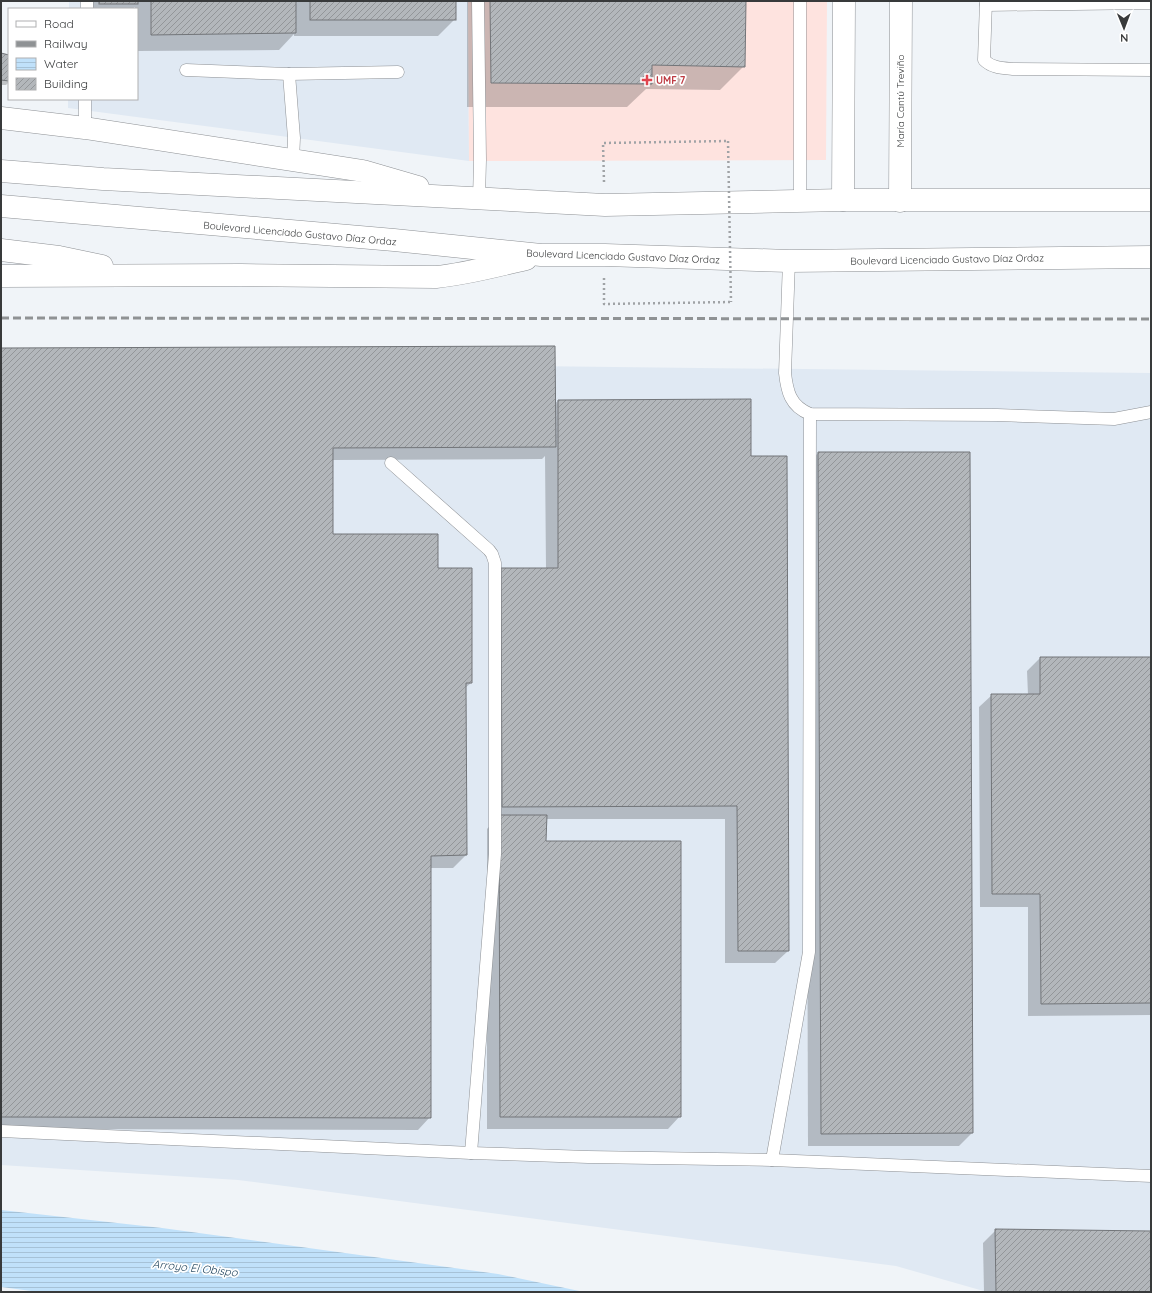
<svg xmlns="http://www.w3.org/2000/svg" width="1152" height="1293" font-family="Quicksand,sans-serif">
<defs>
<pattern id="water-rules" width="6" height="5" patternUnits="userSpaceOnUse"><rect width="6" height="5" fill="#c0e1fa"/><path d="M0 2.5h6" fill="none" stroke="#a6c2d7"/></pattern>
<pattern id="building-hatch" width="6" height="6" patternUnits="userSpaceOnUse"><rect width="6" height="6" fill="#b3b7bb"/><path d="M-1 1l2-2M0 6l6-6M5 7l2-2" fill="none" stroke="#939699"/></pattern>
</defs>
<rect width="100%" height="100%" fill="#f0f4f8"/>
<g fill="#e0e9f3">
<polygon points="69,1 468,1 469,161 68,108 68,99 137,99 137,9 69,9"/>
<polygon points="1,360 1151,373 1151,1292 987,1292 896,1266 238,1180 1,1165"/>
</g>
<polygon fill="#fee3df" points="468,1 827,1 826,160 469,161"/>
<polygon fill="url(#water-rules)" points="1,1210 162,1228 498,1274 584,1292 39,1292 1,1287"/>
<g fill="#0003">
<polygon points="87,1 455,1 455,19 438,36 294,36 294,34 279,50 137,51 137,9 135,9 135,7 132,9 87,9"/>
<polygon points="467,1 745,1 744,66 720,90 646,89 627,107 467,107"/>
<polygon points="1,54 9,56 9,82 6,85 1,85"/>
<polygon points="1,349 554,404 558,401 750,457 788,951 775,963 725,963 725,819 546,819 545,842 680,1116 668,1129 487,1129 487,829 496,819 489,819 489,582 501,569 546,569 545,456 542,459 332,460 332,535 437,569 471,683 465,688 466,855 453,868 430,868 430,1117 418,1130 1,1129"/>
<polygon points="818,453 972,1133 959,1146 808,1146 806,466"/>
<polygon points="1040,658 1151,658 1151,1015 1028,1016 1028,907 980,907 979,707 992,695 1028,695 1027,671"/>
<polygon points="996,1230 1151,1232 1151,1292 984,1292 983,1243"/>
</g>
<g fill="url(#building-hatch)" stroke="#727579">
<rect x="99" y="1" width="39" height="3"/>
<polygon points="151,1 296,1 296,33 151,35"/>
<rect x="310" y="1" width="146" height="19"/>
<polygon points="490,1 746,1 745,67 652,65 652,84 491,83"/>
<polygon points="1,53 9,55 9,81 1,80"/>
<polygon points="555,346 556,447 333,448 333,534 438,534 438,568 472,568 472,683 466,683 467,855 431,856 431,1118 1,1117 1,348"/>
<polygon points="751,399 751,456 787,456 789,951 738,951 737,806 502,807 501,568 558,568 558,400"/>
<polygon points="818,452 970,452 973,1133 821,1134"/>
<polygon points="1040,657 1151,657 1151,1003 1041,1004 1040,894 992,894 991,694 1040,694"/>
<polygon points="499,815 547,815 546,841 681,841 681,1117 500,1117"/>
<polygon points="995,1229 1151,1231 1151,1292 996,1292"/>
</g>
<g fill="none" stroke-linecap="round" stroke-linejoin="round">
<defs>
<g id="service">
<polyline points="87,1 87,9"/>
<polyline points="478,1 480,160 479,199"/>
<path d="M986,1l-2,59c8,8 18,8 30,9l137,1"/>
<polyline points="986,5 1151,3"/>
<polyline points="186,70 289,74 398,72"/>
<polyline points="289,74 294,138 293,161"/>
<polyline points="85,128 85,99"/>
<polyline points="800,202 800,1"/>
<path d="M789,261l-4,112c2,18 5,33 25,41l187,1 117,4 37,-7"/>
<polyline points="391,463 489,550 492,554 495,563 495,854 471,1153"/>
<polyline points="1,1131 471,1153 588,1157 772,1160 1151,1176"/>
<polyline points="772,1160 809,952 810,414"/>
</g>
<g id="minor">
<polyline points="843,200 844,1"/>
<polyline points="900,201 901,1"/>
</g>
<g id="primary">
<polyline points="1,118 85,128 363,171 418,187"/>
<polyline points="1,171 103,179 605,205 843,200 1151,200"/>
<polyline points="1,206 394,240 541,255 605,255 789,261 1151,257"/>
<polyline points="1,250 59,257 102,266"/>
<path d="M1,276l240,-1 195,2c31,-3 59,-11 90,-18"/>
</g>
</defs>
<use href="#service" stroke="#8d9094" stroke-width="13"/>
<use href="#minor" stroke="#8d9094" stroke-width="23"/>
<use href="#primary" stroke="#8d9094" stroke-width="23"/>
<g stroke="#a0a3a6" stroke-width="2.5" stroke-dasharray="2 3" stroke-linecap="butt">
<polyline points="604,182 603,143 728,141"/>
<polyline points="604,278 604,304 731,302"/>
</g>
<use href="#service" stroke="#fff" stroke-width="12"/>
<use href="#minor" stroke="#fff" stroke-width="22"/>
<use href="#primary" stroke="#fff" stroke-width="22"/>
<polyline stroke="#8f9294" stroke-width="3" stroke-dasharray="8 4" stroke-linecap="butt" points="1,318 1151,319"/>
<polyline stroke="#a0a3a6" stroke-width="2.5" stroke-dasharray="2 3" stroke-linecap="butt" points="728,141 731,302"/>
</g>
<path fill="#e0444e" stroke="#fff" stroke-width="1.5" d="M645 74h4v4h4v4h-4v4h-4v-4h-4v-4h4z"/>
<g text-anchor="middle" stroke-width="3.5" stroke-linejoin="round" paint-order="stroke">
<g font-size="10" font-weight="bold" fill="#be3a42" stroke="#fff" text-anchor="start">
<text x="656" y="84">UMF 7</text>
</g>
<g font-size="10" fill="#383a3b" stroke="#fff">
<text transform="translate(900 101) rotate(-90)" y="4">María Cantú Treviño</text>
<text transform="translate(300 233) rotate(5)" y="4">Boulevard Licenciado Gustavo Díaz Ordaz</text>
<text transform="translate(623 256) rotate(2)" y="4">Boulevard Licenciado Gustavo Díaz Ordaz</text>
<text transform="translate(947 259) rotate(-1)" y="4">Boulevard Licenciado Gustavo Díaz Ordaz</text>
</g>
<g font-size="11" font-style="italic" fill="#193e58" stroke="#fff">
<text transform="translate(195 1268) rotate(6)" y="4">Arroyo El Obispo</text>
</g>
</g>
<rect width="1152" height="1293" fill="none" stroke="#383a3b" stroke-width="4"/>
<rect x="8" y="8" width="130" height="92" fill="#ffffff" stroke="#afb0b1"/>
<rect x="16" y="21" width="20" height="6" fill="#ffffff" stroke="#afb0b1"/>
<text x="44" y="28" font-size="12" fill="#383a3b">Road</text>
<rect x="16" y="41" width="20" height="6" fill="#8f9294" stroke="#afb0b1"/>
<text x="44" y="48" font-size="12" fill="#383a3b">Railway</text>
<rect x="16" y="58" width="20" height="12" fill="url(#water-rules)" stroke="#afb0b1"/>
<text x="44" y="68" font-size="12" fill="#383a3b">Water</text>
<rect x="16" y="78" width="20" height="12" fill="url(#building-hatch)" stroke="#afb0b1"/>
<text x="44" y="88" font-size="12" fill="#383a3b">Building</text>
<g transform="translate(1124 28) rotate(179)" stroke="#ffffff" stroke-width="3" paint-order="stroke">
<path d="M0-3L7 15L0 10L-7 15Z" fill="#383a3b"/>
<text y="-6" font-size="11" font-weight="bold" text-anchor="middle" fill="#383a3b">N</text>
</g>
</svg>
